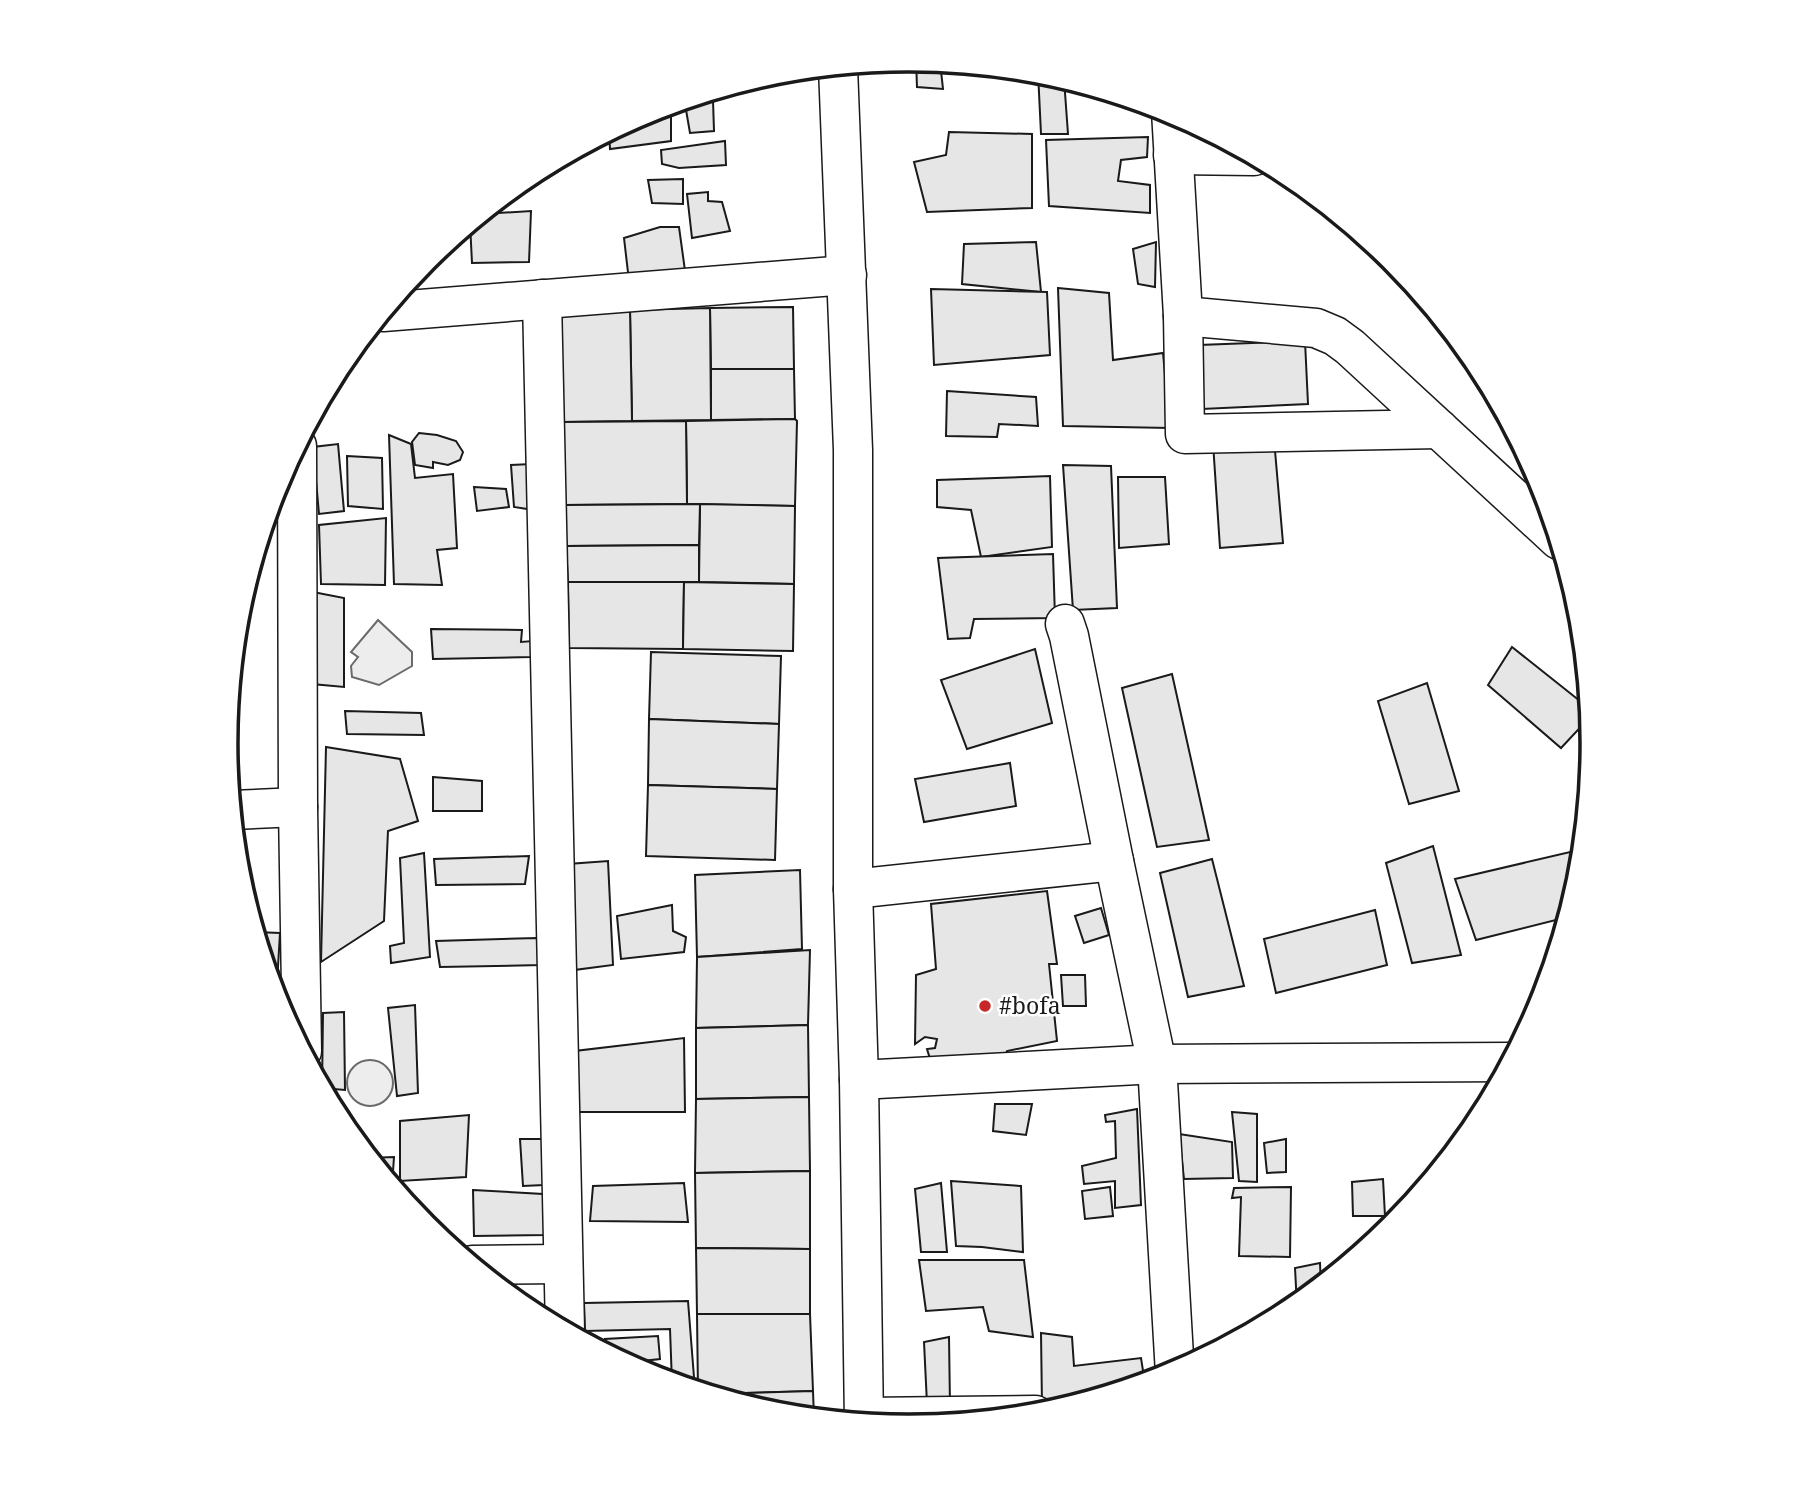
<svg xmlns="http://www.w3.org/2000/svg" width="1819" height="1487" font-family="'Noto Serif',serif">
<rect width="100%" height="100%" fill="#fff"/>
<g fill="#ededed" stroke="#6a6a6a" stroke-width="2">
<polygon points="378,620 412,652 412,666 379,685 352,677 351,666 358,657 351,652"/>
<circle cx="370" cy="1083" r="23"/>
</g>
<g fill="#e6e6e6" stroke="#1a1a1a" stroke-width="2">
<polygon points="916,60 940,62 943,89 917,87"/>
<polygon points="972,66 989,67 990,72 972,69"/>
<polygon points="1038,72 1064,79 1068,134 1041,134"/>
<polygon points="713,100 714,131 690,133 685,104"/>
<polygon points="671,105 671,141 610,149 609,132 648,111"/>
<polygon points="949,132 1032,134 1032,208 927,212 914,162 946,155"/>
<polygon points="1148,137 1147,157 1121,160 1118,181 1150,185 1150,213 1049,206 1046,140"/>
<polygon points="725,141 726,165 679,168 662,164 661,150"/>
<polygon points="683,179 683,204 652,203 648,180"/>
<polygon points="708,192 708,201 722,202 730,231 692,238 687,194"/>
<polygon points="531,211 529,262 472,263 470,223 482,214"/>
<polygon points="660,227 679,227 686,278 629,281 624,238"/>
<polygon points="459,233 460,244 445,244"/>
<polygon points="1036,242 1041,292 962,284 964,244"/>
<polygon points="1156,242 1155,287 1138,284 1133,249"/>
<polygon points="1058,288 1109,293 1113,360 1163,353 1170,428 1063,426"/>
<polygon points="931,289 1047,292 1050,355 934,365"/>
<polygon points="793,307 794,369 711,369 710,308"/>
<polygon points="710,308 711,420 632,421 630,310"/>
<polygon points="630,310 632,421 563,422 557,313"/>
<polygon points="1305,341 1308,404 1202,409 1199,345"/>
<polygon points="711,369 794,369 795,419 711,420"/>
<polygon points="947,391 1036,397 1038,426 999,424 997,437 946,436"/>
<polygon points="795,419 797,421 795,506 687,504 686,421"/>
<polygon points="686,421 687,504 565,505 563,422"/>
<polygon points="419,433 437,435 456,441 463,452 460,460 448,465 433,462 433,468 415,465 412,442"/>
<polygon points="389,435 411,444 415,478 453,474 457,548 437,550 442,585 394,584"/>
<polygon points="1274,439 1283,543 1220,548 1213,443"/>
<polygon points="338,444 344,511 319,514 313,447"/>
<polygon points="347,456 382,458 383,509 348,506"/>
<polygon points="532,464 534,510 514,507 511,465"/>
<polygon points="1063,465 1111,466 1117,608 1073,610"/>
<polygon points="1050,476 1052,547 981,557 971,510 937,507 937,480"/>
<polygon points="1118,477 1165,477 1169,544 1119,548"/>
<polygon points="474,487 506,489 509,507 477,511"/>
<polygon points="700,504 795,506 794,584 699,582"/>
<polygon points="700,504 699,545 566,546 565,505"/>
<polygon points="386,518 385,585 321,584 319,525"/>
<polygon points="699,545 699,582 568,582 566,546"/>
<polygon points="1053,554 1055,618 974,619 970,638 948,639 938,558"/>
<polygon points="568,582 684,582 683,649 569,648"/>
<polygon points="684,582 794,584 793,651 683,649"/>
<polygon points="313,592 344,598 344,687 312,684"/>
<polygon points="431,629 522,630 521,642 533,641 531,657 433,659"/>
<polygon points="1512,647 1590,709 1591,716 1561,748 1488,685"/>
<polygon points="1035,649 1052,723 967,749 941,680"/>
<polygon points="651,652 781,656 779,724 649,719"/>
<polygon points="1172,674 1209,840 1157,847 1122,688"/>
<polygon points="1427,683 1459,791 1409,804 1378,701"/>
<polygon points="345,711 421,713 424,735 347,734"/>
<polygon points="649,719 779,724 777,789 648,785"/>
<polygon points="1593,746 1591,774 1579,763"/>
<polygon points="326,747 400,759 418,821 388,831 384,921 321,962"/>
<polygon points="1010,763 1016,806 924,822 915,779"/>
<polygon points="433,777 482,781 482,811 433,811"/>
<polygon points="648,785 777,789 775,860 646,856"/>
<polygon points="1433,846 1461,955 1412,963 1386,863"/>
<polygon points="1583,849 1580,877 1568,917 1476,940 1455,879"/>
<polygon points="424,853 430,957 391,963 390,946 404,943 400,858"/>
<polygon points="529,856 525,884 436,885 434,859"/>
<polygon points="1212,859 1244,986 1188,997 1160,873"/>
<polygon points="608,861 613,965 574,970 568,864"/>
<polygon points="800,870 802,949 697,957 695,875"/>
<polygon points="1047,891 1057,964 1049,964 1057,1041 1007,1051 1004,1059 931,1062 927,1049 935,1048 937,1039 925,1037 915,1044 916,975 936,969 931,904"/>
<polygon points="672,905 673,931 686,937 684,952 621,959 617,916"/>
<polygon points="1101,908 1109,935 1084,943 1075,916"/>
<polygon points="1375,910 1387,965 1276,993 1264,939"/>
<polygon points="255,932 280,933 276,1000"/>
<polygon points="537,938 542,965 440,967 436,941"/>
<polygon points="810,950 808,1025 696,1028 697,957"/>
<polygon points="1061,975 1085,975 1086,1006 1063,1006"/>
<polygon points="415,1005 418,1093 397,1096 388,1008"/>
<polygon points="344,1012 345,1090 322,1088 323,1013"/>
<polygon points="808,1025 809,1097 696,1099 696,1028"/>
<polygon points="684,1038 685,1112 579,1112 575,1051"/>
<polygon points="809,1097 810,1171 695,1173 696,1099"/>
<polygon points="995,1104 1032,1104 1026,1135 993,1131"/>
<polygon points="1137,1109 1141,1205 1115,1208 1115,1181 1084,1184 1082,1166 1116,1158 1115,1121 1106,1122 1105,1115"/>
<polygon points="1232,1112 1257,1114 1257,1182 1239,1181"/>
<polygon points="469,1115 466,1177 400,1181 400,1121"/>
<polygon points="1179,1134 1232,1142 1233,1178 1184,1179"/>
<polygon points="520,1139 544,1139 544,1185 523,1186"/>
<polygon points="1286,1139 1286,1172 1267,1173 1264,1143"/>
<polygon points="394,1157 392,1186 369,1158"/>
<polygon points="810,1171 810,1249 696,1248 695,1173"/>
<polygon points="1383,1179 1385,1216 1353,1216 1352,1182"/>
<polygon points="951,1181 1021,1186 1023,1252 982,1247 956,1246"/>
<polygon points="684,1183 688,1222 590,1221 593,1186"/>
<polygon points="941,1183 947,1252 921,1252 915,1189"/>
<polygon points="1110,1187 1113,1216 1085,1219 1082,1191"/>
<polygon points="1291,1187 1290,1257 1239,1256 1241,1197 1232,1198 1234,1188"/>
<polygon points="473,1190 543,1194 546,1235 474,1236"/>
<polygon points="696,1248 810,1249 810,1314 697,1314"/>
<polygon points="919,1260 1024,1260 1033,1337 989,1331 983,1307 926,1311"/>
<polygon points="1320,1263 1321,1287 1297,1306 1295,1268"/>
<polygon points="688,1301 695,1390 672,1383 670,1329 585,1331 584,1303"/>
<polygon points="697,1314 810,1314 813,1391 708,1394 698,1391"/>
<polygon points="1041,1333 1072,1337 1074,1366 1141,1358 1145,1383 1065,1408 1042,1406"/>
<polygon points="658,1336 660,1359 624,1363 607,1353 605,1339"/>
<polygon points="949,1337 950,1406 927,1404 924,1342"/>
<polygon points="813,1391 814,1418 776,1414 708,1394"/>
</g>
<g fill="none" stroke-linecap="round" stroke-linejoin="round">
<defs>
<g id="minor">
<polyline points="838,67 853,450 853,889 859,1080 864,1423"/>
<polyline points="1171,111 1183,316 1185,434 1439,429"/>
<polyline points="1173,155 1254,156"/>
<polyline points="542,299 565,1331"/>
<polyline points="383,312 847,275"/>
<polyline points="1183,316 1316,328 1335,336 1350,347 1559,540"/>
<polyline points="297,446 298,807 302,1051"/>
<polyline points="1065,624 1069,636 1114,861 1157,1064 1175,1374"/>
<polyline points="232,810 298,807"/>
<polyline points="853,889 1114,861"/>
<polyline points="859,1080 1157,1064 1511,1062"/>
<polyline points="472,1265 563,1264"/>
<polyline points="864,1417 1035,1415"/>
</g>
</defs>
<use href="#minor" stroke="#1a1a1a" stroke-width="41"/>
<use href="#minor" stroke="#fff" stroke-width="38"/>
</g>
<circle fill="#c62828" stroke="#fff" stroke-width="2.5" cx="985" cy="1006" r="7"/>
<g text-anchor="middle" stroke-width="5" stroke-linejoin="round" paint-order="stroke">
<g font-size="23" fill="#1a1a1a" stroke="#fff" text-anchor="start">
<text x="999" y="1014">#bofa</text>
</g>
</g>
<path d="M0 0H1819V1487H0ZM238 743a671 671 0 1 1 1342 0a671 671 0 1 1-1342 0Z" fill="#fff" fill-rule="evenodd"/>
<path fill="none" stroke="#1a1a1a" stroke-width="3.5" d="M238 743a671 671 0 1 1 1342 0a671 671 0 1 1-1342 0Z"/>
</svg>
